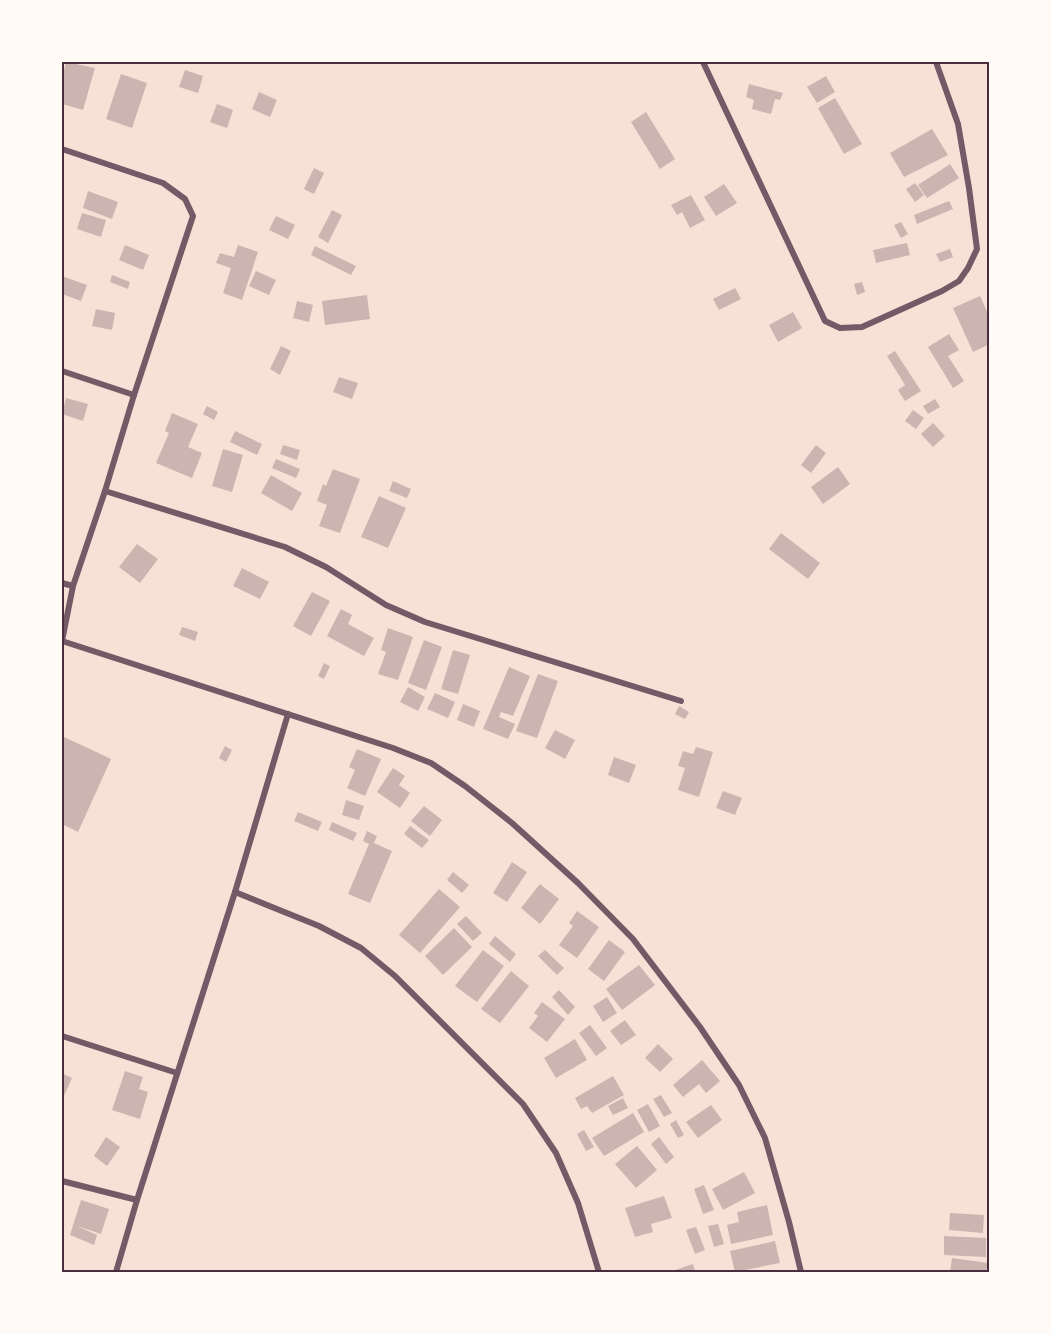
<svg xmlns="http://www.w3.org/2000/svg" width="1051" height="1334" font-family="Lato,sans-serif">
<rect width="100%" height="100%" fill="#f7e1d7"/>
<g fill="#ccb4b1">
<polygon points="66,62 95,68 83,110 62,104 62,78"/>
<polygon points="185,70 203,76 198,93 179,87"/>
<polygon points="121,74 147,83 132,128 106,119"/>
<polygon points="826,76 835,92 817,103 807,87"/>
<polygon points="749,84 783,93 780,100 775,99 771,114 752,109 754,100 746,97"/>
<polygon points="259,92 277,100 270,117 252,109"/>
<polygon points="835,98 862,144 844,154 818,108"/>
<polygon points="217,104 233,110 227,128 210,122"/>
<polygon points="646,112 675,159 660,169 631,122"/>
<polygon points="932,129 948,155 904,177 890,153"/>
<polygon points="950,164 959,178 927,198 918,185"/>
<polygon points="314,168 324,173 314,194 304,189"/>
<polygon points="915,183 924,195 915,202 906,189"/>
<polygon points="724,184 737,203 716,216 704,197"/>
<polygon points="88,191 118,202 112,219 83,208"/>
<polygon points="691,195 705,220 690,228 682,212 677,215 671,205"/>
<polygon points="949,201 953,209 917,224 914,215"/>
<polygon points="332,210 342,215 328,243 318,237"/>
<polygon points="82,213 106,220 101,237 77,229"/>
<polygon points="276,216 295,225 288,239 269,230"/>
<polygon points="901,222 908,234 901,238 894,225"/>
<polygon points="907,243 910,255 876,263 873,250"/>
<polygon points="125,245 149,255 143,270 119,260"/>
<polygon points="238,245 258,252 242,300 223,293 231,268 216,263 220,253 234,257"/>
<polygon points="315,246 356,266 351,275 311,255"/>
<polygon points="950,249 953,257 940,262 936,254"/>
<polygon points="256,271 276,280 269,295 249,286"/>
<polygon points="112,275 130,282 128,289 110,282"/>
<polygon points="62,276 87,285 81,301 62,294"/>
<polygon points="862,282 865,292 857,295 854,284"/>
<polygon points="735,288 741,299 719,310 713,299"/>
<polygon points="367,295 370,319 325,325 322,301"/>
<polygon points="980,296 990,318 990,344 973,352 953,308"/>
<polygon points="297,301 313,305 309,322 293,318"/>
<polygon points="96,309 115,313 112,330 92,326"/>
<polygon points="793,312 802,328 778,342 769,325"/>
<polygon points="949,334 959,350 948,356 964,381 953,388 928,347"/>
<polygon points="281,346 291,351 280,375 270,369"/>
<polygon points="895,351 921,391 905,401 898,390 905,385 887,356"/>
<polygon points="339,377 358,383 352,399 333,392"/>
<polygon points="66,398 88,404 83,421 62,414"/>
<polygon points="935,399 940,407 928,414 923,406"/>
<polygon points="207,406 218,412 214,420 203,414"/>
<polygon points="913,410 924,418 916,429 905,421"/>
<polygon points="172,413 198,424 188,447 202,453 192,478 156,463 169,433 165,431"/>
<polygon points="933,423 945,436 933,447 921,434"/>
<polygon points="235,431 262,444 257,455 230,442"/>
<polygon points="283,445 300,450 297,460 280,454"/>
<polygon points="816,445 826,453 811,473 801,465"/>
<polygon points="223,449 243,455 232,492 212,486"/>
<polygon points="276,459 300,469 296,478 272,468"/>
<polygon points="838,467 850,484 823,504 811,487"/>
<polygon points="333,469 360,479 340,533 319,526 327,505 317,501 323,484 326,486"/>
<polygon points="271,475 302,493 292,511 261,493"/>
<polygon points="393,481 411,489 407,498 389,491"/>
<polygon points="379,496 406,508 388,548 361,537"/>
<polygon points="781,533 820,563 808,579 769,549"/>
<polygon points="137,544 158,559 140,583 119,567"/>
<polygon points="242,568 269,582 260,599 233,586"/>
<polygon points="312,592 330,601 311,636 293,626"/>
<polygon points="341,609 352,615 348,624 374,638 364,656 327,636"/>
<polygon points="182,627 198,632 195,641 179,635"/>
<polygon points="388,628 413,637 398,680 378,674 386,652 381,650"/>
<polygon points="424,640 442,647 426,690 408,683"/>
<polygon points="453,650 470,655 458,694 441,689"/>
<polygon points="324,663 330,666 324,679 318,676"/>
<polygon points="509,667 530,676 513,716 501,712 499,717 515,724 508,739 483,729"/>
<polygon points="538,674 558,681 537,738 516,731"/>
<polygon points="408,687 425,697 418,711 400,702"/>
<polygon points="435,693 455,702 448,718 427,709"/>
<polygon points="463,704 480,711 474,727 457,720"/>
<polygon points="679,706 689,712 685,719 675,714"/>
<polygon points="555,730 575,740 565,759 545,748"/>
<polygon points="62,736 111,759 78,832 62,824"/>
<polygon points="225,746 232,750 226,762 219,758"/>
<polygon points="696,747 713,752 699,797 678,790 685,768 678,766 683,751 693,754"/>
<polygon points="357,749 381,759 365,796 347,788 355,770 349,767"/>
<polygon points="614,757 636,765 629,783 608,775"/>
<polygon points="393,768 405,776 399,785 410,793 400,808 377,792"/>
<polygon points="723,791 742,798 735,815 716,808"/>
<polygon points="346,800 364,806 359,820 342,815"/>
<polygon points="424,806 442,820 430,836 411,821"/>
<polygon points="298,812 322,822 318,831 294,821"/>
<polygon points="332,822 357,833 353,841 329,830"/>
<polygon points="410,826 429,840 422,848 404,834"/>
<polygon points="367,831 377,836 374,843 392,851 370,903 348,894 369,844 363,841"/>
<polygon points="512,862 527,872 507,902 493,893"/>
<polygon points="453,872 469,885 462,893 447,880"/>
<polygon points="540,884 559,899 540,924 521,908"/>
<polygon points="439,889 460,907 420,953 399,935"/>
<polygon points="577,911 599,927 577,958 559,945 573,926 569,923"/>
<polygon points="466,916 482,933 473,941 457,924"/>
<polygon points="454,928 472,947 443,975 425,956"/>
<polygon points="495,936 516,954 510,962 489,944"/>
<polygon points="609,940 625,952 604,981 588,969"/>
<polygon points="483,950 504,966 477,1002 455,986"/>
<polygon points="545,950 564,968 557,975 538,956"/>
<polygon points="639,965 655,985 622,1010 606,989"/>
<polygon points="511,971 529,986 500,1023 481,1009"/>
<polygon points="559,990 575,1007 568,1015 552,997"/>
<polygon points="607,997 617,1013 603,1022 593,1006"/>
<polygon points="542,1002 565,1019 547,1042 529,1028 538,1016 534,1013"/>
<polygon points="625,1020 636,1035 621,1045 610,1031"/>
<polygon points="590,1025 607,1048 596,1056 579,1033"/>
<polygon points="575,1039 587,1060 556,1078 544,1058"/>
<polygon points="658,1044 673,1059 660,1072 645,1058"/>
<polygon points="702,1060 720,1081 706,1093 699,1084 683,1097 673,1085"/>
<polygon points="125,1071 143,1077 139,1089 148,1092 140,1119 112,1110"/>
<polygon points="62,1073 72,1078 64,1096 62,1095"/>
<polygon points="613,1076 624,1095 592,1113 587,1106 581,1109 575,1098"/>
<polygon points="661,1095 672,1113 664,1117 653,1099"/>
<polygon points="623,1098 628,1108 613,1115 608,1106"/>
<polygon points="648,1104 660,1126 649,1132 637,1110"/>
<polygon points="711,1105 722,1120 698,1138 686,1122"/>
<polygon points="633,1113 644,1132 604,1156 592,1138"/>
<polygon points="676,1120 684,1135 678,1138 670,1124"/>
<polygon points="584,1130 594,1147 586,1151 577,1134"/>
<polygon points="106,1137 120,1147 107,1166 94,1156"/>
<polygon points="659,1137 674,1157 666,1164 651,1144"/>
<polygon points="637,1146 657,1170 636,1188 615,1164"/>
<polygon points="744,1172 755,1193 723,1210 712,1189"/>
<polygon points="704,1185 714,1210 703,1214 694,1189"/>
<polygon points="664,1196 672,1218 651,1224 653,1232 635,1237 625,1208"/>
<polygon points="81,1200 109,1209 101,1234 77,1226 97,1235 94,1245 70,1235"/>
<polygon points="767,1205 773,1235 731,1244 727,1225 739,1222 737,1212"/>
<polygon points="950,1213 984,1215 983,1233 949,1230"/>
<polygon points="718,1224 724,1244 714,1247 708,1226"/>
<polygon points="696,1227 705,1250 695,1254 686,1230"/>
<polygon points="944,1236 986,1238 986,1257 944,1255"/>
<polygon points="775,1241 780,1263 735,1272 730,1251"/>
<polygon points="952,1258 988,1263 986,1272 950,1272"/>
<polygon points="693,1264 695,1272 669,1272"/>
</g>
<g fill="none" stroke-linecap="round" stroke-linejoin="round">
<g stroke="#755966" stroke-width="6">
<polyline points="703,62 825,321 840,328 862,327 942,291 959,281 968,268 977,249 969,188 958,124 936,62"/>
<polyline points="62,149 163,183 185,199 193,216 134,395 105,491 73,586 62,641"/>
<polyline points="62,371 134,395"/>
<polyline points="105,491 285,547 326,567 386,605 425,622 681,701"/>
<polyline points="62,583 73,586"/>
<polyline points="62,641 393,748 431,763 465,786 512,823 578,883 633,939 700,1027 739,1085 765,1138 789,1222 801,1272"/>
<polyline points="235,892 319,926 361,948 395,976 523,1104 556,1153 578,1203 599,1272"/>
<polyline points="62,1036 177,1073"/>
<polyline points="62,1181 137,1200"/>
<polyline points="116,1272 137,1200 235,892 288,714"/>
</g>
</g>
<rect width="1051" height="1334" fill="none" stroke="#fffaf5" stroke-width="126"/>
<rect x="63" y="63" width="925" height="1208" fill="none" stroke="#4a2c40" stroke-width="2"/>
</svg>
